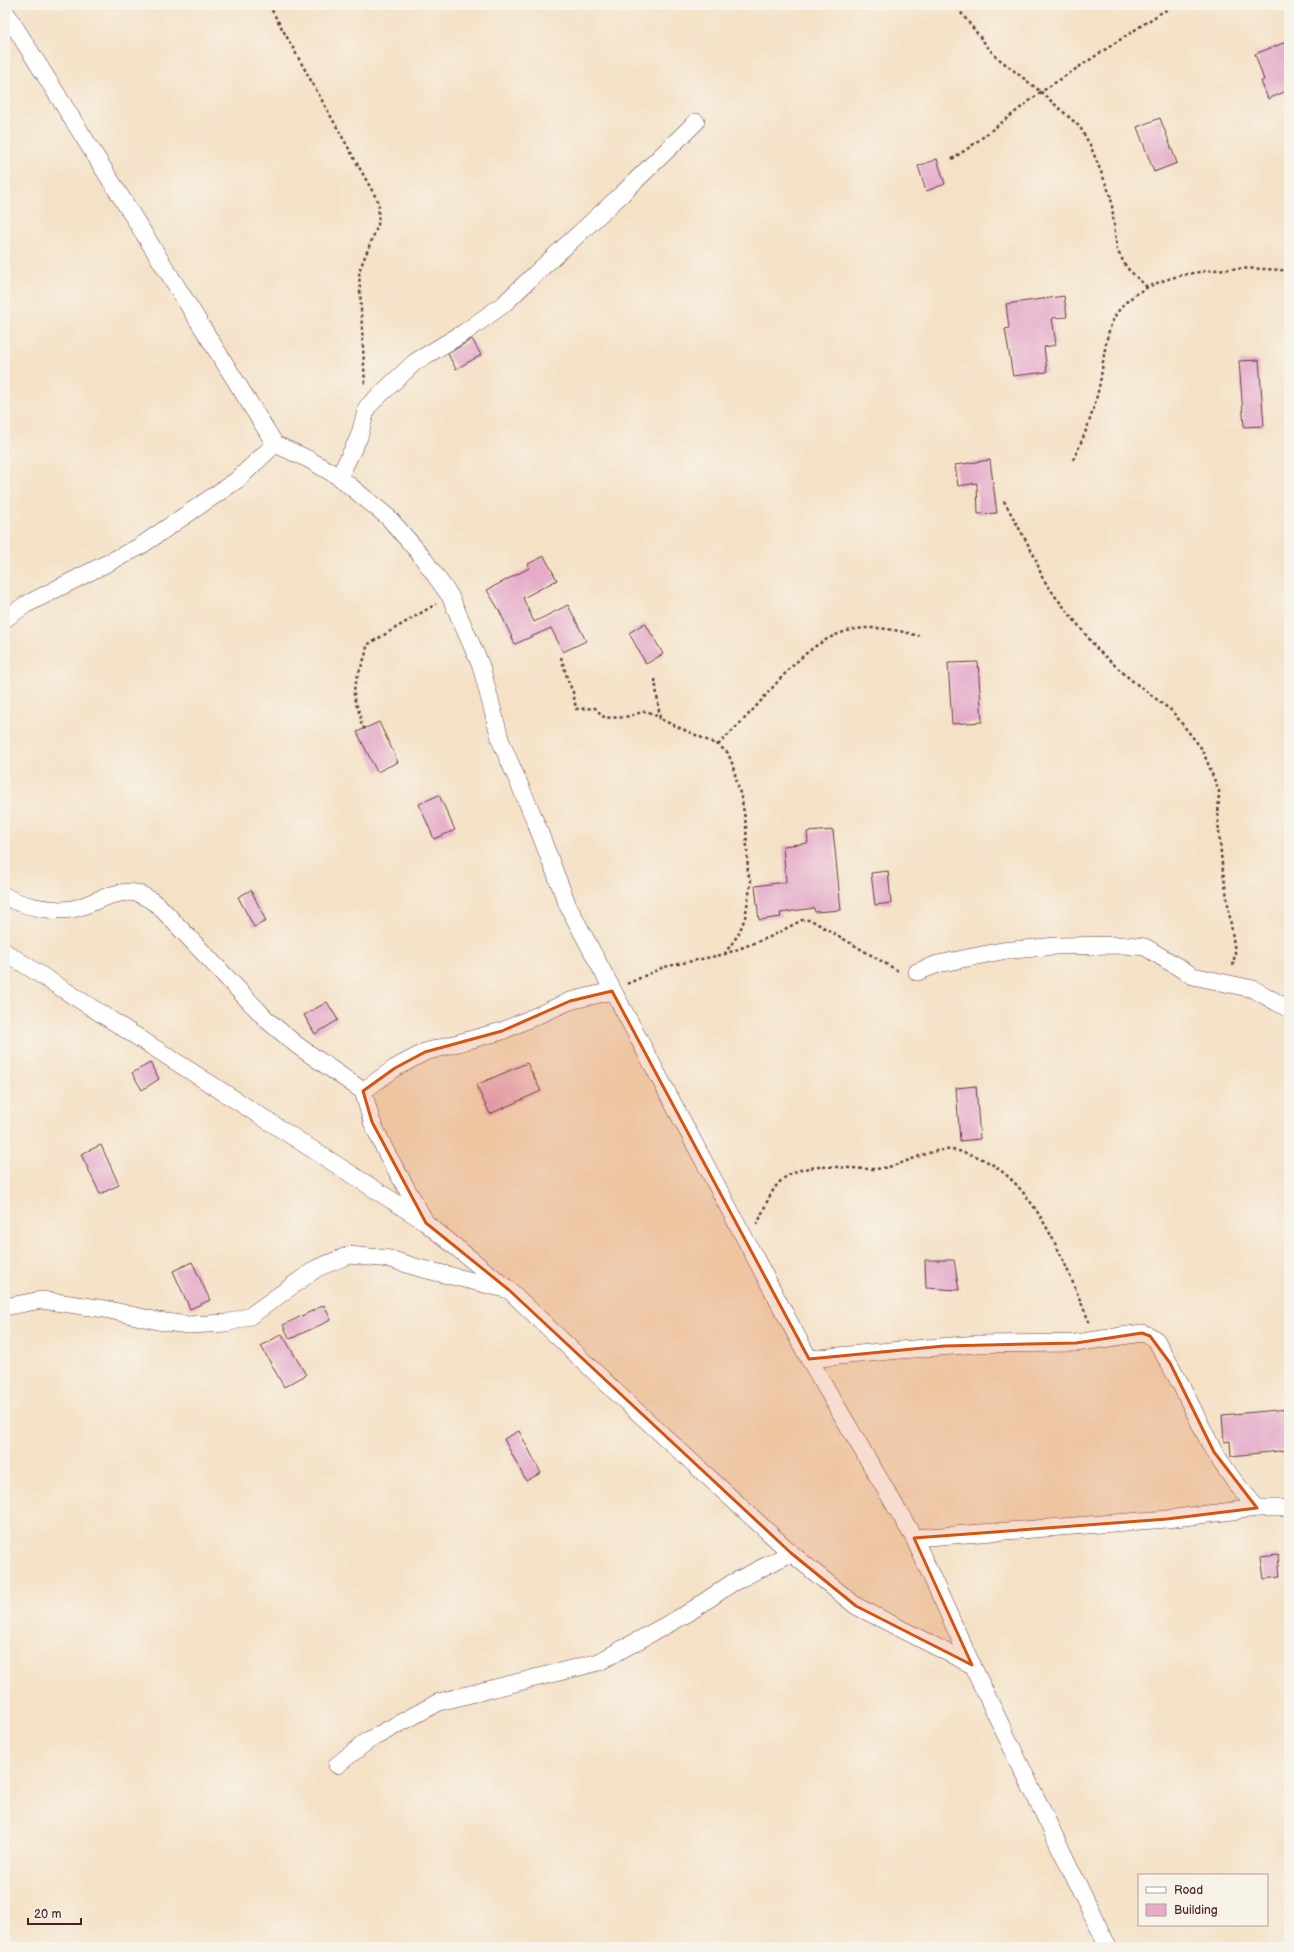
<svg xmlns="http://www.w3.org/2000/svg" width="1294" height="1952" font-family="'Balsamiq Sans',sans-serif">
<rect width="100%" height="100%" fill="#f7f3e8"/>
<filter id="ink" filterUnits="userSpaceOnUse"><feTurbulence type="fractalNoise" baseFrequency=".025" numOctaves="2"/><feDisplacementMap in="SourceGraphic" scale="8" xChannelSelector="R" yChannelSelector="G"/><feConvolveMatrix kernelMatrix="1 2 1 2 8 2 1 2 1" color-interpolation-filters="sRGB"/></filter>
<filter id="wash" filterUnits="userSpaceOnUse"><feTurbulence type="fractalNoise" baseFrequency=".012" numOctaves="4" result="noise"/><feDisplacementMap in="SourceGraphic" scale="16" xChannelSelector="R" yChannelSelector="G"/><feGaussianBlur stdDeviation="0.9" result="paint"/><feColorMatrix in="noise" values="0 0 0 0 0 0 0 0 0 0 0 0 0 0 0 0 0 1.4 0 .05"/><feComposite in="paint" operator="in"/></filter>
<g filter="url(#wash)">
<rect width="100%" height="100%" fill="#f4e1c6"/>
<g id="blocks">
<g fill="#e5acca">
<polygon points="1289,41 1289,90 1268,99 1261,81 1264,80 1255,54"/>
<polygon points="1160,118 1177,163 1154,172 1137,127"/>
<polygon points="937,159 945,184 926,191 918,166"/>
<polygon points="1064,296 1067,317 1052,318 1056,345 1044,347 1047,372 1013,376 1005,329 1009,328 1006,304"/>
<polygon points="472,339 481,355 456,369 448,354"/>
<polygon points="1259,360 1264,426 1244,427 1239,361"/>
<polygon points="990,460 997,513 978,514 977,483 958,486 955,465"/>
<polygon points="544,556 557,580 523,598 534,622 568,605 586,641 563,652 551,628 515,644 499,610 487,590 529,568 528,564"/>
<polygon points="645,623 663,654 646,664 629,633"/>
<polygon points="978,662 982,722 952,724 948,663"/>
<polygon points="379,722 398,762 377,772 357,732"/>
<polygon points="439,795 455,830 434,839 419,804"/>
<polygon points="833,830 841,910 815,912 814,908 780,913 781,917 759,920 755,886 786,882 783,846 808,843 807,832"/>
<polygon points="888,871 891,903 875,905 871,873"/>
<polygon points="251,890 266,921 254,927 238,897"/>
<polygon points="327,1002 338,1020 315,1034 304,1015"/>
<polygon points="150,1063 159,1079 142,1090 132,1073"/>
<polygon points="527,1063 541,1091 490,1114 476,1085"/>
<polygon points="976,1086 980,1139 960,1141 956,1088"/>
<polygon points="101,1145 119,1185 100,1194 81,1154"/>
<polygon points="925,1260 954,1260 959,1290 926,1288"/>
<polygon points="192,1262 210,1300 190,1309 173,1271"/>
<polygon points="324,1305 331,1320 290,1339 283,1325"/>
<polygon points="282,1334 306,1375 284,1387 261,1346"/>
<polygon points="1289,1409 1289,1450 1231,1456 1230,1441 1224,1442 1222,1415"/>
<polygon points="519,1431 541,1473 526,1481 504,1439"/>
<polygon points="1278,1555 1280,1577 1264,1579 1261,1557"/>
</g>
</g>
</g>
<g filter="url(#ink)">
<use href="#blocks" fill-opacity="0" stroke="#643c42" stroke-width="1"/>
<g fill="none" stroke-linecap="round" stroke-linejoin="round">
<defs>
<g id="minor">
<polyline points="5,11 275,444 308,459 339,477 388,517 420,554 450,596 481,666 501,742 534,818 568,906 809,1359 914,1538 972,1665 1108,1947"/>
<polyline points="339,477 359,437 367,407 415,362 465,332 504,304 535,274 622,194 696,122"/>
<polyline points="5,619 25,605 139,547 237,480 275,444"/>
<path d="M5,896c17,11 53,17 72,12 19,-6 39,-19 59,-15 8,2 16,8 22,12l110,116 30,25 65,45 9,31 14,30 40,71 83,67 110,105 172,158 65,53 116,59"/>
<polyline points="5,952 424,1221"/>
<polyline points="917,972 938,964 1002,951 1056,946 1126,945 1145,947 1193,976 1253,989 1289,1009"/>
<polyline points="363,1091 395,1068 425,1052 502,1031 570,1001 612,991"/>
<polyline points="5,1307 41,1300 105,1309 158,1321 188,1325 227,1323 250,1316 317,1268 349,1255 390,1259 419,1268 505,1289"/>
<polyline points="809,1359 900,1350 978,1344 1076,1343 1142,1333 1150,1336 1156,1340 1180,1383 1214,1452 1234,1481 1257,1508"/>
<polyline points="914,1538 1167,1519 1257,1508 1289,1508"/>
<polyline points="337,1765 369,1740 439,1702 599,1662 688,1613 732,1583 791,1553"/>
</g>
</defs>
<use href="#minor" stroke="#643c42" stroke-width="18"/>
<g stroke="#643c42" stroke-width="2.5" stroke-dasharray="3 3" stroke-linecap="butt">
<polyline points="269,5 379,203 378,225 359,271 365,385"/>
<polyline points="952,159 970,147 1041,92 994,55 955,5"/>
<polyline points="1147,287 1127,268 1117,250 1111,197 1091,147 1080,127 1041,92 1159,14 1176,5"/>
<path d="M1073,460c12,-25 20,-46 26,-73 5,-22 5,-55 18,-74 31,-46 122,-48 172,-42"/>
<polyline points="1004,501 1035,557 1042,577 1055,596 1098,650 1130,679 1172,711 1202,749 1219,791 1218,821 1222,864 1235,952 1233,967"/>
<path d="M561,657l7,24 5,11 3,17 19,-1 10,10c6,-1 13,0 19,-1 17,-2 20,-12 36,2"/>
<polyline points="655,679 660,719 718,745 728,753 732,763 742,801 746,825 748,873 751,882 745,918 738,935 725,953"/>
<path d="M365,729l-4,-4c1,-12 -7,-21 -7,-31 0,-17 12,-32 13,-49l69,-41"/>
<path d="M718,745c14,-14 28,-27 41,-42 24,-27 49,-60 85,-71 24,-8 51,-3 75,4"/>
<polyline points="627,984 664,967 725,954 770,937 802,920 811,920 900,972"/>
<path d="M757,1225c6,-13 11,-29 20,-40 22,-27 65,-16 95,-16 25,0 47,-16 70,-19 12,-1 22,2 33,6 62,23 91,112 115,168"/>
</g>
<use href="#minor" stroke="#fff" stroke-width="17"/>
</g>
</g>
<path fill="#d8530f" fill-opacity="0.2" stroke="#d8530f" stroke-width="3" stroke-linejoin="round" d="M612,991l197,368 135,-13 132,-3 66,-10 8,3 20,27 44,89 43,56 -90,11 -253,19 58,127 -116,-59 -65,-53 -282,-263 -83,-67 -54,-101 -9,-31 32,-23 30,-16 77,-21 68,-30z"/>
<rect width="1294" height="1952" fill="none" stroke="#f7f3e8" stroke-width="20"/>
<rect x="1138" y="1874" width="130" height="52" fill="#f7f3e8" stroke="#b29e9c"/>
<rect x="1146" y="1887" width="20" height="6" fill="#ffffff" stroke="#b29e9c"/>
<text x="1174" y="1894" font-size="12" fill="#4a1f2b">Road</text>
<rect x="1146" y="1904" width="20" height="12" fill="#e5acca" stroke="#b29e9c"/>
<text x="1174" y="1914" font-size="12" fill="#4a1f2b">Building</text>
<path d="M28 1918v6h53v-6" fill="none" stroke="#4a1f2b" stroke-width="2"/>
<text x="34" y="1918" font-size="12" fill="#4a1f2b" stroke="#f7f3e8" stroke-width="3" paint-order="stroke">20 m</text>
</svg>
